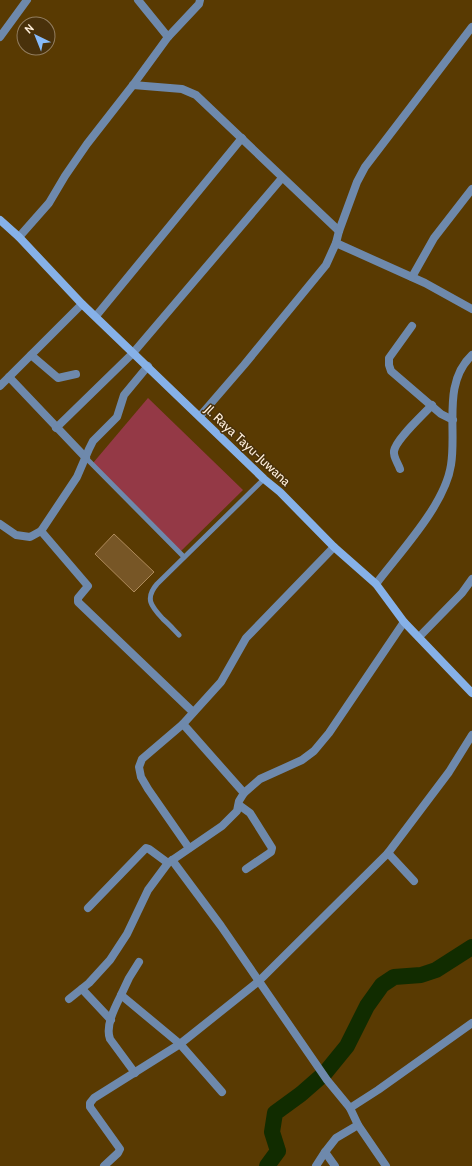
<svg xmlns="http://www.w3.org/2000/svg" width="472" height="1166" font-family="Cabin,sans-serif">
<rect width="100%" height="100%" fill="#593a02"/>
<polygon fill="#943946" points="148,398 243,490 180,552 93,463"/>
<g fill="none" stroke-linecap="round" stroke-linejoin="round">
<polyline stroke="#112c00" stroke-width="16" points="267,1166 278,1151 272,1132 275,1113 301,1094 325,1073 347,1046 367,1006 382,985 394,977 421,975 436,970 472,947"/>
</g>
<polygon fill="#775626" stroke="#ae8a5a" points="114,534 154,572 134,592 95,554"/>
<g fill="none" stroke-linecap="round" stroke-linejoin="round">
<g stroke="#6e89ac" stroke-width="5">
<polyline points="86,458 184,557"/>
<path d="M179,635c-5,-5 -10,-11 -16,-16 -11,-12 -19,-20 -6,-35l107,-105"/>
</g>
<g stroke="#6e89ac" stroke-width="8">
<polyline points="138,0 168,37"/>
<polyline points="0,37 27,0"/>
<polyline points="133,85 182,89 196,95 339,231"/>
<polyline points="19,237 49,203 65,176 87,144 133,85 168,37 199,4 200,0"/>
<polyline points="336,243 425,283 472,309"/>
<polyline points="412,277 434,238 472,189"/>
<polyline points="96,316 242,138"/>
<polyline points="412,326 389,358 389,365 391,371 441,414 453,420"/>
<polyline points="31,355 58,378 76,374"/>
<polyline points="9,377 86,458"/>
<polyline points="0,386 82,304"/>
<polyline points="200,416 244,365 326,265 336,243 339,231 357,182 365,167 472,27"/>
<polyline points="56,428 133,353 282,178"/>
<path d="M400,469c-2,-6 -7,-12 -6,-18 2,-12 29,-36 38,-46"/>
<polyline points="0,524 16,535 30,537 41,531 77,477 89,449 93,441 117,417 124,395 148,366"/>
<polyline points="41,531 88,586 78,598 78,602 193,712"/>
<path d="M376,584c24,-32 69,-79 75,-119 6,-36 -9,-82 21,-110"/>
<polyline points="419,637 462,593 472,579"/>
<polyline points="183,724 142,759 139,767 141,777 148,789 189,848"/>
<polyline points="244,793 183,724 221,682 246,638 334,547"/>
<polyline points="239,805 250,813 272,848 271,852 246,869"/>
<polyline points="388,853 414,881"/>
<polyline points="172,860 221,926 327,1080 350,1108 358,1125 386,1166"/>
<polyline points="88,908 146,848 149,849 168,863"/>
<polyline points="139,962 129,978 121,995 180,1044 222,1092"/>
<polyline points="82,989 111,1020"/>
<path d="M121,995c-6,12 -16,31 -11,44l25,34"/>
<polyline points="69,999 89,983 110,960 127,934 148,890 168,863 222,826 237,811 239,801 244,793 260,779 302,760 314,751 329,733 404,622"/>
<polyline points="350,1108 378,1090 472,1023"/>
<polyline points="104,1166 118,1153 120,1149 90,1107 90,1103 94,1098 180,1044 259,981 388,853 449,772 472,735"/>
<polyline points="316,1166 325,1152"/>
<polyline points="335,1166 325,1152 336,1138 358,1125"/>
</g>
<polyline stroke="#86b1e8" stroke-width="8" points="0,220 19,237 82,304 264,479 280,492 334,547 376,584 404,622 472,693"/>
</g>
<g text-anchor="middle" stroke-width="3" stroke-linejoin="round" paint-order="stroke">
<g font-size="13" fill="#ffefdc" stroke="#49310b">
<text transform="translate(248 445) rotate(43)" y="5">Jl. Raya Tayu-Juwana</text>
</g>
</g>
<g transform="translate(36 36) rotate(317)"><circle r="19" fill="#49310b" stroke="#927d5f"/>
<path d="M0-3L7 15L0 10L-7 15Z" fill="#87bbfb"/>
<text y="-6" font-size="11" font-weight="bold" text-anchor="middle" fill="#ffefdc">N</text>
</g>
</svg>
